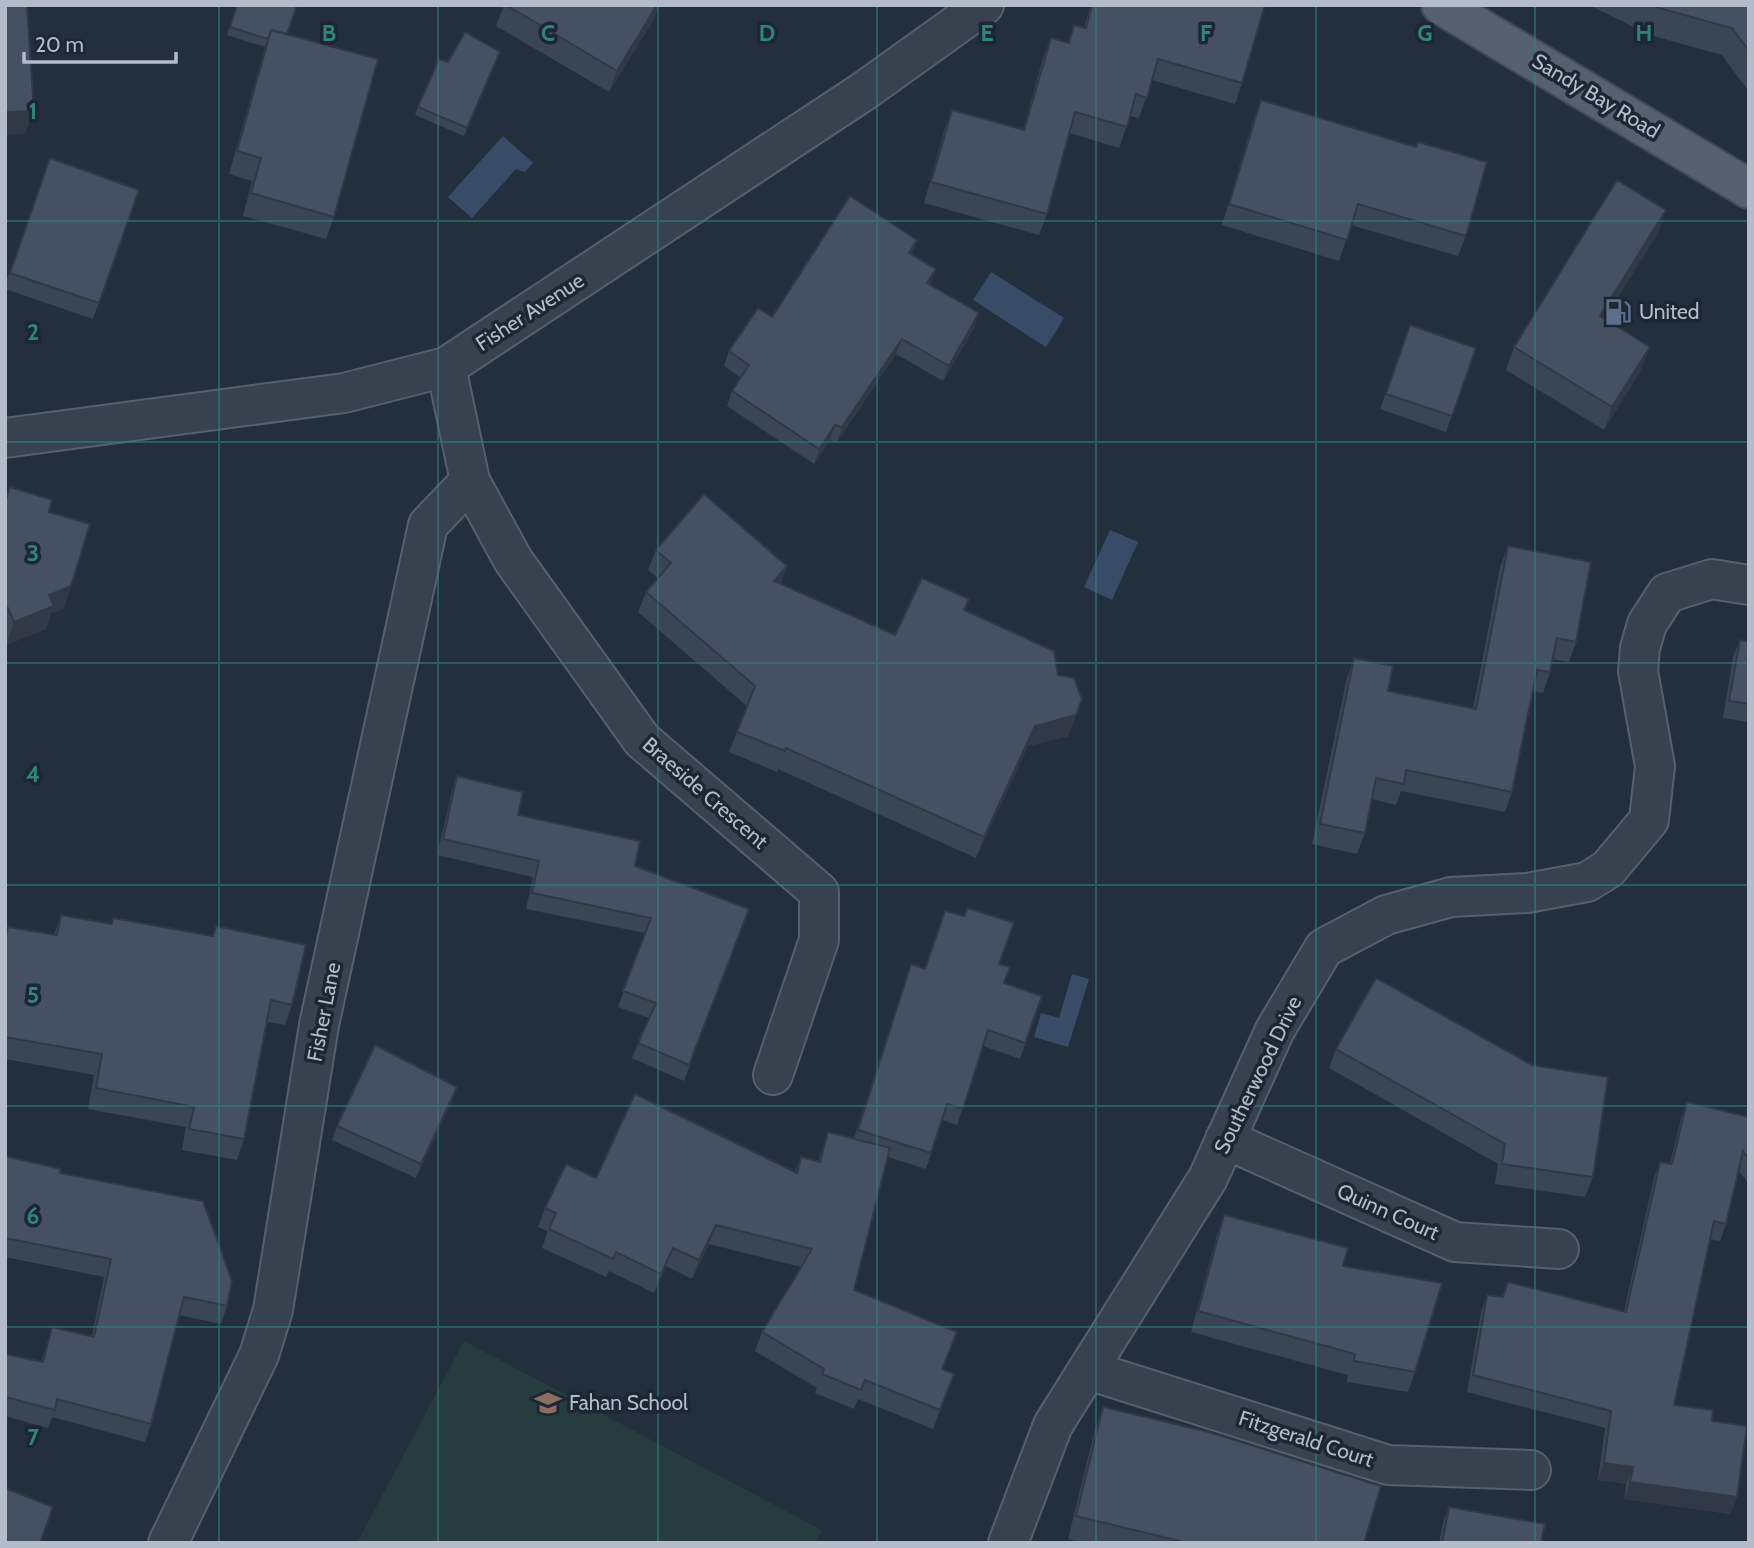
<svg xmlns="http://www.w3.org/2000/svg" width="1754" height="1548" font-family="Cabin,sans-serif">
<rect width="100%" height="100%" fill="#242f3e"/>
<polygon fill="#263c3f" points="464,1341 822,1530 815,1543 357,1543"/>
<g fill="#394c67">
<polygon points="503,136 533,163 525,172 516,169 472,218 448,197"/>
<polygon points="991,272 1064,318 1046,347 973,300"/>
<polygon points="1110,530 1138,542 1112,600 1084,587"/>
<polygon points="1072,974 1089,979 1068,1047 1034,1037 1041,1013 1059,1018"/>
</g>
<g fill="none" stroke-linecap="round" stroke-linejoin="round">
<defs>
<g id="minor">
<polyline points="446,367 470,481 513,560 642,740 819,892 819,940 773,1075"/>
<polyline points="5,438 344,393 446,367 864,91 984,5"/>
<polyline points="1225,1139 1455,1242 1559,1249"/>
<polyline points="1088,1370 1388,1465 1531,1470"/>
<polyline points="168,1543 259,1355 273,1310 319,1025 428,525 470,481"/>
<polyline points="1008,1543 1053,1425 1208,1178 1275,1030 1324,948 1386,915 1451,897 1527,893 1587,882 1608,869 1649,820 1655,766 1638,671 1640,648 1647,624 1667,593 1712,579 1749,585"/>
</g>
<polyline id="major" points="1441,5 1749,189"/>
</defs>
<use href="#minor" stroke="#565f6c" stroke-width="42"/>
<use href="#major" stroke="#414a57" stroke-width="42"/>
<use href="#minor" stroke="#38414e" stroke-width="38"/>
<use href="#major" stroke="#56606e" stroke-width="38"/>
</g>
<g fill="#3b4654">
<polygon points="237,5 287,34 334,217 326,239 243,216 252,181 229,174 265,47 227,35"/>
<polygon points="504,5 659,5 654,19 609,92 496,26"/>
<polygon points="1091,5 1265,5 1242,83 1235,104 1152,80 1139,118 1130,116 1119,148 1070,133 1047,214 1039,235 924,203 944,131 952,110 1023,130 1043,58 1051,38 1068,42 1074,25 1084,28"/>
<polygon points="1589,5 1749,5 1749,92 1722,55 1650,35"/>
<polygon points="500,52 464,136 415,115 418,107"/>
<polygon points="1261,100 1466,236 1458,256 1351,225 1339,261 1222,225 1253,121"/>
<polygon points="50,158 139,190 93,319 5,289 5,285"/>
<polygon points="1658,233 1604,319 1641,370 1604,430 1506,370 1514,347"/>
<polygon points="912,255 930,285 979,313 974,328 943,381 896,354 837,442 830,440 814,464 727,406 732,391 741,378 724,366 729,351 772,317"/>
<polygon points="1410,325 1476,348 1446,432 1380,409"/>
<polygon points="10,487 49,512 71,586 63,609 51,613 46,629 6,645 5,500"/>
<polygon points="1508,546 1576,642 1569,662 1553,659 1550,672 1543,693 1533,691 1512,792 1505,812 1401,791 1396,805 1372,799 1365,833 1357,854 1312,844 1347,678 1354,658 1388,691 1473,709 1500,567"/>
<polygon points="656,550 781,584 895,635 969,599 964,610 1058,675 1082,699 1068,736 1028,746 976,858 778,769 777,772 729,752 747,706 638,612 646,592 658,578 648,570"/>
<polygon points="1740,640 1749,642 1749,722 1723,718 1733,657"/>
<polygon points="457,776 518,815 635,866 749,909 684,1081 632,1058 649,1018 618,1007 645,933 526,909 533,877 437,855 452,791"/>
<polygon points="61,915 111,924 113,918 212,936 216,926 292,1005 285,1025 267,1022 244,1139 237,1160 182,1150 186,1127 88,1109 94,1075 5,1059 5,934 8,927 54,935"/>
<polygon points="911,964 924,969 999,964 1004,983 1042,996 1020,1059 983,1046 957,1125 942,1120 926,1169 888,1157 854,1290 943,1369 954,1374 933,1429 858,1399 854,1409 815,1393 817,1388 755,1351 762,1332 801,1267 709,1244 692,1279 666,1266 654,1293 609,1271 606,1277 542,1248 548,1231 538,1227 545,1208 795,1172 801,1157 818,1162 828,1132 854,1138"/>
<polygon points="1336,1049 1593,1177 1585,1197 1495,1184 1498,1164 1329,1068"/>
<polygon points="452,1101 416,1178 332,1140 337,1126"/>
<polygon points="1687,1102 1749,1117 1749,1184 1738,1170 1726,1224 1720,1241 1710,1239 1674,1405 1712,1421 1737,1497 1730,1514 1624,1499 1626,1484 1598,1480 1605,1428 1467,1392 1481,1312 1487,1295 1502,1297 1508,1282 1624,1311 1654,1178 1660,1162 1670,1164 1681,1119"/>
<polygon points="5,1156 60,1173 227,1306 221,1324 179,1315 151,1424 145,1442 52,1417 48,1428 5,1416 5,1354 41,1362 52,1327 92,1336 104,1277 5,1257"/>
<polygon points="1224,1215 1343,1266 1415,1372 1408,1392 1347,1382 1348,1375 1191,1332 1217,1235"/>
<polygon points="1103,1407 1364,1543 1084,1543 1068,1539 1095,1430"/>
<polygon points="1449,1507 1541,1543 1439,1543 1443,1523"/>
</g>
<g fill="#303945">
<polygon points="657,5 659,5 654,19 609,92 617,71"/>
<polygon points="34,111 25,134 5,135 5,112"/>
<polygon points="1666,210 1658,233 1592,339 1600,316"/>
<polygon points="917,240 912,255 909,253"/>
<polygon points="936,269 931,284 922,299 927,283"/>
<polygon points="979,313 974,328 943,381 949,366"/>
<polygon points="902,339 896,354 837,442 842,427"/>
<polygon points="1650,347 1641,370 1604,430 1612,407"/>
<polygon points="835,425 830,440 814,464 819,449"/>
<polygon points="787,566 780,586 774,581"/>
<polygon points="71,586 63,609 51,613 46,629 6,645 14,622 49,595"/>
<polygon points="1082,699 1068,736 1028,746 976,858 984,837 1035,726"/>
<polygon points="457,1087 452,1101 416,1178 421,1164"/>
<polygon points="716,1225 709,1244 692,1279 699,1260"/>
<polygon points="673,1248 666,1266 654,1293 661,1274"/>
<polygon points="1604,1463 1633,1467 1626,1484 1598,1480"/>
<polygon points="1630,1482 1737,1497 1730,1514 1624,1499"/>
</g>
<g fill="#455162" stroke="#303945" stroke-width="2">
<polygon points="5,5 27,5 34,111 5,112"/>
<polygon points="237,5 297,5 287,34 271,30 268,39 230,27"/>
<polygon points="506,5 657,5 617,71"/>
<polygon points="1092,5 1265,5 1242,83 1158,59 1147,98 1136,94 1127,127 1075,112 1047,214 931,182 952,110 1024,130 1051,38 1069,43 1074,25 1086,28"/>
<polygon points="1653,5 1749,5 1749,51 1732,28 1659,8"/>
<polygon points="271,30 378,59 334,217 251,193 261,158 237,151"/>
<polygon points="465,32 500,52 467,128 418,107 439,59 448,62"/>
<polygon points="1261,100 1416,147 1418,142 1487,162 1466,236 1358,204 1347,240 1229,204"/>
<polygon points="50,158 139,190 99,303 10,273"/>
<polygon points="1617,180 1666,210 1600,316 1650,347 1612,407 1514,347"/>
<polygon points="850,196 917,240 909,253 936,269 927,283 979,313 949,366 902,339 842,427 835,425 819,449 732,391 749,365 729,351 758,308 772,317"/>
<polygon points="1410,325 1476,348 1452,416 1386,394"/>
<polygon points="10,487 52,500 49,512 90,524 71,586 49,595 54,606 14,622 8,608 5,607 5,502"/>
<polygon points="704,494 787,566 774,581 895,635 922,578 969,599 964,610 1054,651 1058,675 1074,678 1082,699 1076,715 1035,726 984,837 786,748 785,751 737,732 755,686 646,592 671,563 656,550"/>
<polygon points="1508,546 1591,562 1576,642 1557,638 1550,672 1537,670 1512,792 1406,770 1404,784 1376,778 1365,833 1320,824 1354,658 1393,666 1388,691 1476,709"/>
<polygon points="1740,640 1749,642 1749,704 1729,701"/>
<polygon points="457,776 523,792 518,815 640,841 635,866 749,909 689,1065 638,1043 656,1003 623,991 651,918 532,893 539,861 443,839"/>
<polygon points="968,908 1014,923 999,964 1010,967 1004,983 1042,996 1025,1043 988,1030 963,1109 947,1104 931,1153 858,1130 911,964 925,969 945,911 964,916"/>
<polygon points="61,915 112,924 113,918 213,936 216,926 306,945 292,1005 271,1000 244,1139 189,1129 194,1107 96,1088 102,1054 5,1037 5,941 8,927 57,935"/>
<polygon points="1376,978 1532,1065 1608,1077 1593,1177 1502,1164 1505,1144 1336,1049"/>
<polygon points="375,1045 457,1087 421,1164 337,1126"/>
<polygon points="635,1094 797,1173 801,1157 820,1162 828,1132 890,1148 854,1290 957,1332 942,1369 954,1374 940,1410 865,1380 861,1390 822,1374 824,1369 762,1332 812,1249 716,1225 699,1260 673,1248 661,1274 616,1252 613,1259 549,1229 556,1213 545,1208 566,1164 596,1178"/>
<polygon points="1687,1102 1749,1117 1749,1159 1743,1151 1726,1224 1714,1221 1674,1405 1713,1410 1712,1421 1747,1426 1737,1497 1630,1482 1633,1467 1604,1463 1611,1411 1473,1375 1487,1295 1503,1297 1508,1282 1626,1312 1660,1162 1672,1164"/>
<polygon points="5,1156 61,1169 60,1173 203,1201 232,1281 227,1306 184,1297 151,1424 57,1399 55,1410 5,1397 5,1354 43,1362 52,1327 94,1337 111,1259 5,1238"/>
<polygon points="1224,1215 1348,1248 1343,1266 1442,1283 1415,1372 1354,1361 1355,1354 1198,1311"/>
<polygon points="1103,1407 1209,1432 1381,1486 1364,1543 1188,1543 1076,1516"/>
<polygon points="5,1488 53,1507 40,1543 5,1543"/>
<polygon points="1449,1507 1545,1524 1541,1543 1442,1543"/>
</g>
<path fill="none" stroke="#308480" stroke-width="2" stroke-opacity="0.55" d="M219,5v1538M438,5v1538M658,5v1538M877,5v1538M1096,5v1538M1316,5v1538M1535,5v1538M5,221h1744M5,442h1744M5,663h1744M5,885h1744M5,1106h1744M5,1327h1744"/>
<defs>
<symbol id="fuel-bare" viewBox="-9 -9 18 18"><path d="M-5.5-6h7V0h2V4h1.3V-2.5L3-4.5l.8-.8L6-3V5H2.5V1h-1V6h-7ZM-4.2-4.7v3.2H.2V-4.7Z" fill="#5c6f8a" stroke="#1d2633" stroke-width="2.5" paint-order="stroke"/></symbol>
<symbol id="school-bare" viewBox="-9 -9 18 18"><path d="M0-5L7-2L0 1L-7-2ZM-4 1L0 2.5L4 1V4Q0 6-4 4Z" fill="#8d6e63" stroke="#1d2633" stroke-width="2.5" paint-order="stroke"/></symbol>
</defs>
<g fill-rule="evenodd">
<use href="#fuel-bare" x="1599" y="293" width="38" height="38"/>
<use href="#school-bare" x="529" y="1384" width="38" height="38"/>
</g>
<g text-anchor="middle" stroke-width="7" stroke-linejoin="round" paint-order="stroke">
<g font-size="21" fill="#b4bcc9" stroke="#1d2633">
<text transform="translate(1596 96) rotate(31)" y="7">Sandy Bay Road</text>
<text transform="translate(530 312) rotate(-33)" y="7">Fisher Avenue</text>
<text transform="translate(705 793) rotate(41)" y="7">Braeside Crescent</text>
<text transform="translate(324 1012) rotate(-79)" y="7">Fisher Lane</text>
<text transform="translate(1258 1075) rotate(-64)" y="7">Southerwood Drive</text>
<text transform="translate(1388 1212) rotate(24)" y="7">Quinn Court</text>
<text transform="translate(1306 1439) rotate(18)" y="7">Fitzgerald Court</text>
</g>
<g font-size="21" fill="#b4bcc9" stroke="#1d2633" text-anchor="start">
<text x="1639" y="319">United</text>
<text x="569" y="1410">Fahan School</text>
</g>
</g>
<g font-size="23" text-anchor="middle" font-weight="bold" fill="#308480" stroke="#1d2633" stroke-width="7" stroke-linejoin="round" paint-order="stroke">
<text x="329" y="41">B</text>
<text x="548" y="41">C</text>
<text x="767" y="41">D</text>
<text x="987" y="41">E</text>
<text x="1206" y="41">F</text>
<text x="1425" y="41">G</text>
<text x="1644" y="41">H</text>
<text x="33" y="119">1</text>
<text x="33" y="340">2</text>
<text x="33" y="561">3</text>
<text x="33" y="782">4</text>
<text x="33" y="1003">5</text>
<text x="33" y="1224">6</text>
<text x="33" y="1445">7</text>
</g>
<rect width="1754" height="1548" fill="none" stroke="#b4bcc9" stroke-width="14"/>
<path d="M24 52v10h152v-10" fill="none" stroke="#b4bcc9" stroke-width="3.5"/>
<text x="35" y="52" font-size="21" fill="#b4bcc9" stroke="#1d2633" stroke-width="5" paint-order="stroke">20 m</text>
</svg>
